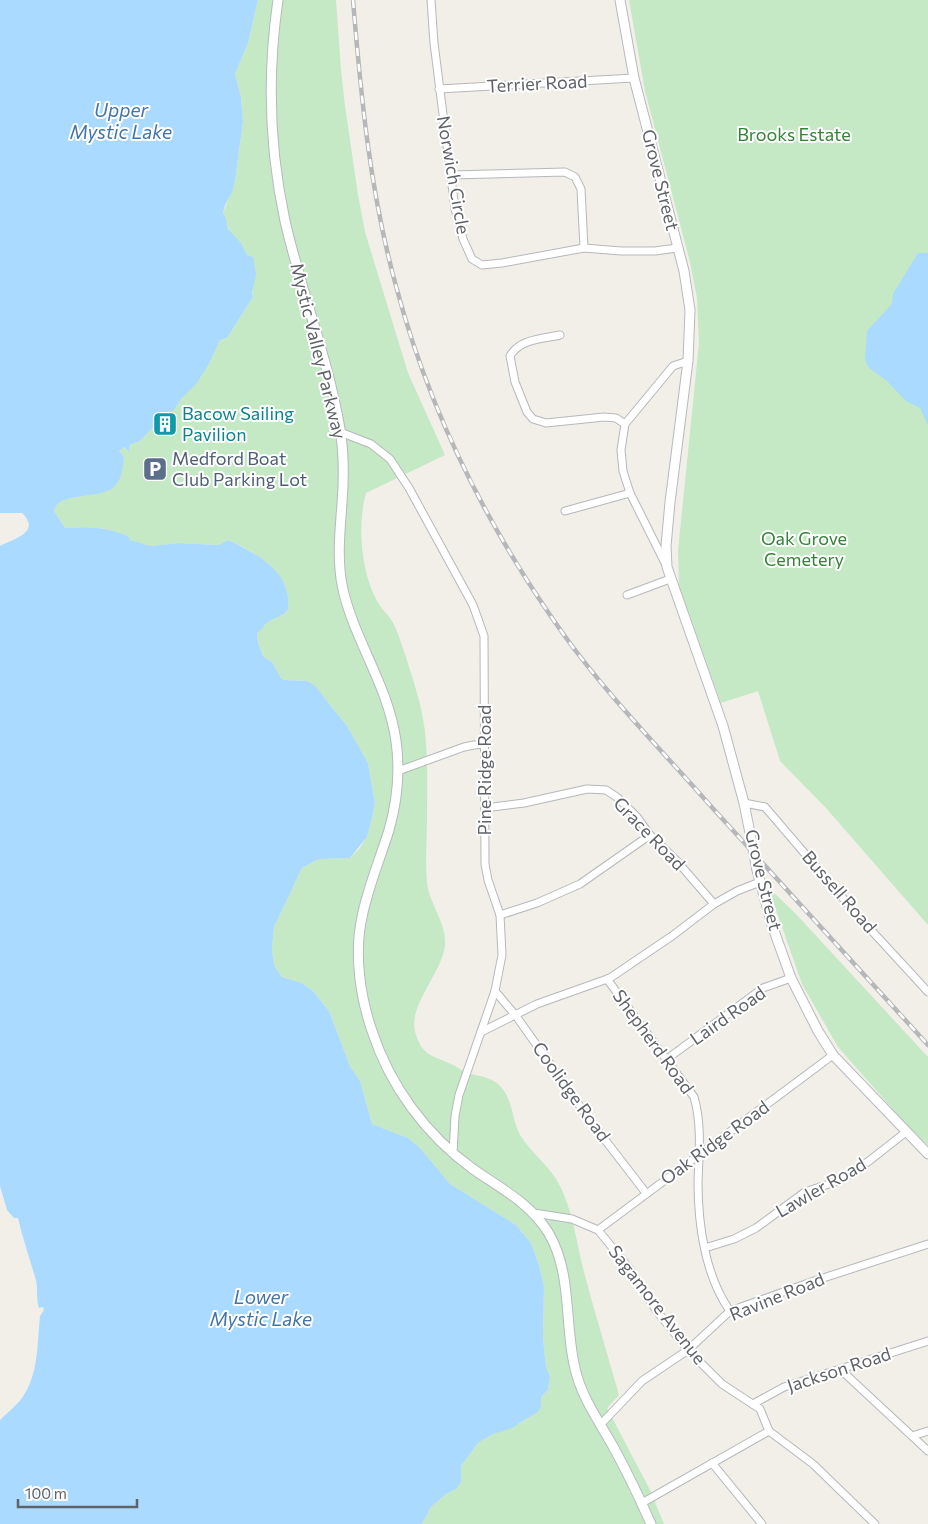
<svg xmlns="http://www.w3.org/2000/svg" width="928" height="1524" font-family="Commissioner,sans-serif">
<rect width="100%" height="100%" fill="#f1efe8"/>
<g fill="#c5e8c5">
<path d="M258,0h78l5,70 4,36 13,89 7,37 43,141 37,82 -79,38c-9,31 -5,79 11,108 4,8 11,13 15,20 6,10 9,23 13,33 8,26 17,51 20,78 3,28 2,58 2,86 0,22 -2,43 0,65 3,23 20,40 18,63 -4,29 -39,61 -29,89 7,22 19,21 37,30 6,3 11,7 18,9 12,3 23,4 31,14 11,14 10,32 18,47 12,19 30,31 40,51 12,24 16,52 22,78 11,44 25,88 37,131l-12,13 43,82 14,34h-242l9,-17 15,-13 10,-5 5,-11v-12l17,-23 15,-9 28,-11 17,-11 3,-15 7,-7 2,-14 -4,-9 -3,-29 1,-51 -5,-22 -8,-22 -15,-18 -66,-41 -30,-36 -12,-10 -36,-14 -12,-43 -10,-15 -21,-55 -16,-20 -11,-8 -20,-6 -5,-7 -3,-6 -2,-15 2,-22 28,-59 17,-9 31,-1 9,-9 8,-12 5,-19 3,-15 -7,-40 -21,-37 -24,-30 -16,-15 -23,-1 -3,-2 -9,-16 -9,-6 -5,-15 -1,-8c5,-4 7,-8 11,-11 6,-4 17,-6 20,-13 1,-3 0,-9 0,-12 -5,-30 -34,-45 -60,-57l-9,5 -41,-2 -27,3 -22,-6 -1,-4c-21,-9 -40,-10 -63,-8l-11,-17c4,-22 54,-8 65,-32 3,-6 4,-16 5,-23l-5,-5 4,-4 6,5 1,-7 10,-4 27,-28 6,-3 37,-48 10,-22 7,-2 26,-41 -6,-42c-4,-10 -15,-17 -19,-27 -2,-5 -2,-10 -5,-15l12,-32 8,-59 -2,-25 -6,-23 13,-31z"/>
<polygon points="629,0 928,0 928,925 826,808 780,761 758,691 721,703 679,585 678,551 699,343 697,298 690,262 645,91"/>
<polygon points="768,887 795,913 928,1057 928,1145 907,1125 838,1047 802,984"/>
</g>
<g fill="#aadaff">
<path d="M0,0h258l-10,43 -13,31 6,23 2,25 -8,59 -3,11 -7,13 -2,8 3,6 2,10 13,14 6,12 6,2 3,18 -4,17 1,5 -26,41 -7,2 -10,22 -14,22 -14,14 -9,13 -6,2 -27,28 -10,4 -1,7 -5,-5 -5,4 5,5c-1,10 -2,23 -9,30 -12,14 -58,5 -61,25l11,17c23,-2 42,-1 63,8l2,4 21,6 27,-3 41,2 9,-5c25,12 56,27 60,57 0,3 1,9 0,12 -3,7 -14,9 -20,13 -4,3 -6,8 -11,11l1,9 5,14 9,6 9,16 3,2 23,1 8,5 32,40 21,37 7,40 -3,15 -5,19 -17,21 -31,1 -17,9 -28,59 -2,22 2,15 3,6 5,7 20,6 11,8 16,20 21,55 10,15 12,43 36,14 12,10 30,36 66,41 15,18 8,22 5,22 -1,51 3,29 4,9 -2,14 -7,7v9l-3,6 -8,5 -18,11 -19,6 -15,9 -17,23v16l-5,7 -10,5 -15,13 -9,17h-422v-104c7,-7 16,-14 22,-22 17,-24 15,-54 18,-82l4,-6 -1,-3 -4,1c-3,-8 -1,-19 -3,-28 -6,-20 -13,-41 -18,-62h-4l-7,-8 -7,-24v-640c13,-7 42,-14 22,-33h-22z"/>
<polygon points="918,253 928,253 928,425 920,408 906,401 886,380 869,368 865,360 867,331 892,304 893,294"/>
</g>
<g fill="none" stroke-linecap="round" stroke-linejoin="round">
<defs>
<g id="street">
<polyline points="431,0 434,43 455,209 463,239 472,259 482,265 502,263 584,248 621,251 655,251 677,248"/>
<polyline points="439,89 634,78"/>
<polyline points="451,175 565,172 575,177 581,189 584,248"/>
<path d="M560,335c-19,4 -40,4 -50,21l5,26 12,30 6,7 13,4 58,-6 12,1 9,6"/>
<polyline points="340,432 371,444 390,459 409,488 473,605 484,636 485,864 488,880 500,915 502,955 495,991 459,1095 455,1116 453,1153"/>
<polyline points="565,511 630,493"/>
<polyline points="666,565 630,493 623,471 621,450 625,424 673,366 688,361"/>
<polyline points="627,595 670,579"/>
<polyline points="398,771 464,747 474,745 485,744"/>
<polyline points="744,803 765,807 860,918 928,992"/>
<polyline points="485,808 524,803 587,789 606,790 618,798 637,817 650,835 676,860 714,904"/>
<polyline points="500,915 537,903 580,884 650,835"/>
<path d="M607,979l87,118c8,27 5,57 4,85 0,42 7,94 32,129"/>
<polyline points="495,991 516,1016 592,1123 646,1193"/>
<polyline points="481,1032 537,1004 610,978 672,936 714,904 737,891 760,882"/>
<polyline points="667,1059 763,988 791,978"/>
<polyline points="534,1213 572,1219 598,1230 629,1268 656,1310 688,1350 722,1384 760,1409 769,1431 813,1464 875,1524"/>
<polyline points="598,1230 833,1055"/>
<polyline points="705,1248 734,1239 756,1228 805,1192 841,1180 869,1161 906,1132"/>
<polyline points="841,1370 928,1451"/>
<polyline points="753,1404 784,1387 928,1341"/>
<polyline points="601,1424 642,1381 688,1350 730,1311 817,1280 928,1244"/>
<polyline points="912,1436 928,1431"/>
<polyline points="712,1463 762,1524"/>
<polyline points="642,1503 769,1431"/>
</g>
<g id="secondary">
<path d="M278,0c-11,75 -9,147 7,221 16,70 43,137 55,208 4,24 4,49 2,74 -2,28 -5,54 0,82 11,54 46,99 54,156 4,29 1,61 -7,89 -9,29 -21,57 -27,87 -8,37 -2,79 10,114 18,55 54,104 101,138 27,19 57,34 75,63 26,43 15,97 29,144 8,27 25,50 38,74 13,24 25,49 36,74"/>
<polyline points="620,0 634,78 684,271 690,310 688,361 670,502 666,546 667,567 723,726 744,803 750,833"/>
<polyline points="757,870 772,925 791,978 818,1031 833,1055 928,1154"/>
</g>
</defs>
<use href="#street" stroke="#b5b8bc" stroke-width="9"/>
<use href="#secondary" stroke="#b6babf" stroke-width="11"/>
<use href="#street" stroke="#fff" stroke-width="7"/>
<use href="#secondary" stroke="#fff" stroke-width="9"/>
<defs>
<path id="rail" d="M353,0c8,97 17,192 43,286 33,125 93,244 168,349 38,53 84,101 128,150 78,87 157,173 236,260"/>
</defs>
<use href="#rail" stroke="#b6b7b8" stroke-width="4.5"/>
<use href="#rail" stroke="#fff" stroke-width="2.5" stroke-dasharray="8" stroke-linecap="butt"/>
<defs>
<polyline id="secondary-bridge" points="750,833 757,870"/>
</defs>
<use href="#secondary-bridge" stroke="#b6babf" stroke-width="11" stroke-linecap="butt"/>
<use href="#secondary-bridge" stroke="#fff" stroke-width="9"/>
</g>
<defs>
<symbol id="building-square" viewBox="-11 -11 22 22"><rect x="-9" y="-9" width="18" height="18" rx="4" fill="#0f9aa8" stroke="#fff"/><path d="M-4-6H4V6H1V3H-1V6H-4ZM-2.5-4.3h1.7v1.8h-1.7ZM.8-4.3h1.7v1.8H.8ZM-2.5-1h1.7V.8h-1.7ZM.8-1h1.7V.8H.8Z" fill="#fff"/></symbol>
<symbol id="parking-square" viewBox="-11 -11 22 22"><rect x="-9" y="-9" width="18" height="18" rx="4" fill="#5c6f8a" stroke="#fff"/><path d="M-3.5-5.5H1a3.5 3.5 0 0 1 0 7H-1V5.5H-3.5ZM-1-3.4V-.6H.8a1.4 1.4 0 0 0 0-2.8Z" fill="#fff"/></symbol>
</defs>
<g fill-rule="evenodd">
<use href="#building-square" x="151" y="410" width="28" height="28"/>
<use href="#parking-square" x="141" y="455" width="28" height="28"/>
</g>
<g text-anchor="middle" stroke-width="4" stroke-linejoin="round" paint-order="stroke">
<g font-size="18" fill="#5f6368" stroke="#fff">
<text transform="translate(537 84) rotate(-3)" y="6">Terrier Road</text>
<text transform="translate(453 175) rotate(80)" y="6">Norwich Circle</text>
<text transform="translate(660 180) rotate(76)" y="6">Grove Street</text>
<text transform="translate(318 351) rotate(76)" y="6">Mystic Valley Parkway</text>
<text transform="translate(485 770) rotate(-90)" y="6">Pine Ridge Road</text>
<text transform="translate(649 834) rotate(46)" y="6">Grace Road</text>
<text transform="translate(763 880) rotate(76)" y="6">Grove Street</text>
<text transform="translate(839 892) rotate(49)" y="6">Bussell Road</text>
<text transform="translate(728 1016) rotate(-35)" y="6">Laird Road</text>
<text transform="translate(653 1042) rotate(54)" y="6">Shepherd Road</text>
<text transform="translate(571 1092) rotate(54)" y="6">Coolidge Road</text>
<text transform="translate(715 1143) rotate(-36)" y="6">Oak Ridge Road</text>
<text transform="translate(821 1188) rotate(-30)" y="6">Lawler Road</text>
<text transform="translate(777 1297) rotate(-22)" y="6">Ravine Road</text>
<text transform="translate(657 1305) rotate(52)" y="6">Sagamore Avenue</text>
<text transform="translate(839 1370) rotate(-18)" y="6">Jackson Road</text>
</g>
<g font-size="18" fill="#348238" stroke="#fff">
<text x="794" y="141">Brooks Estate</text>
<text x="804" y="545">Oak Grove<tspan x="804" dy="21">Cemetery</tspan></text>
</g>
<g font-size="18" fill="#0d838f" stroke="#fff" text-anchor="start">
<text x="182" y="420">Bacow Sailing<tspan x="182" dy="21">Pavilion</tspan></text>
</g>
<g font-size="18" fill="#4e5e75" stroke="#fff" text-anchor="start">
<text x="172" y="465">Medford Boat<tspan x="172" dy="21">Club Parking Lot</tspan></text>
</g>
<g font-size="19" font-style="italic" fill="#4174aa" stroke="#fff">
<text x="121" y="117">Upper<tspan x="121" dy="22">Mystic Lake</tspan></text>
<text x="261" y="1304">Lower<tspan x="261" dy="22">Mystic Lake</tspan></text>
</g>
</g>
<path d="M18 1499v8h119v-8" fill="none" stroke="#5f6368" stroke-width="2.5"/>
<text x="25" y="1499" font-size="15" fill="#5f6368" stroke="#ffffff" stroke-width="4" paint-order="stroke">100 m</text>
</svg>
